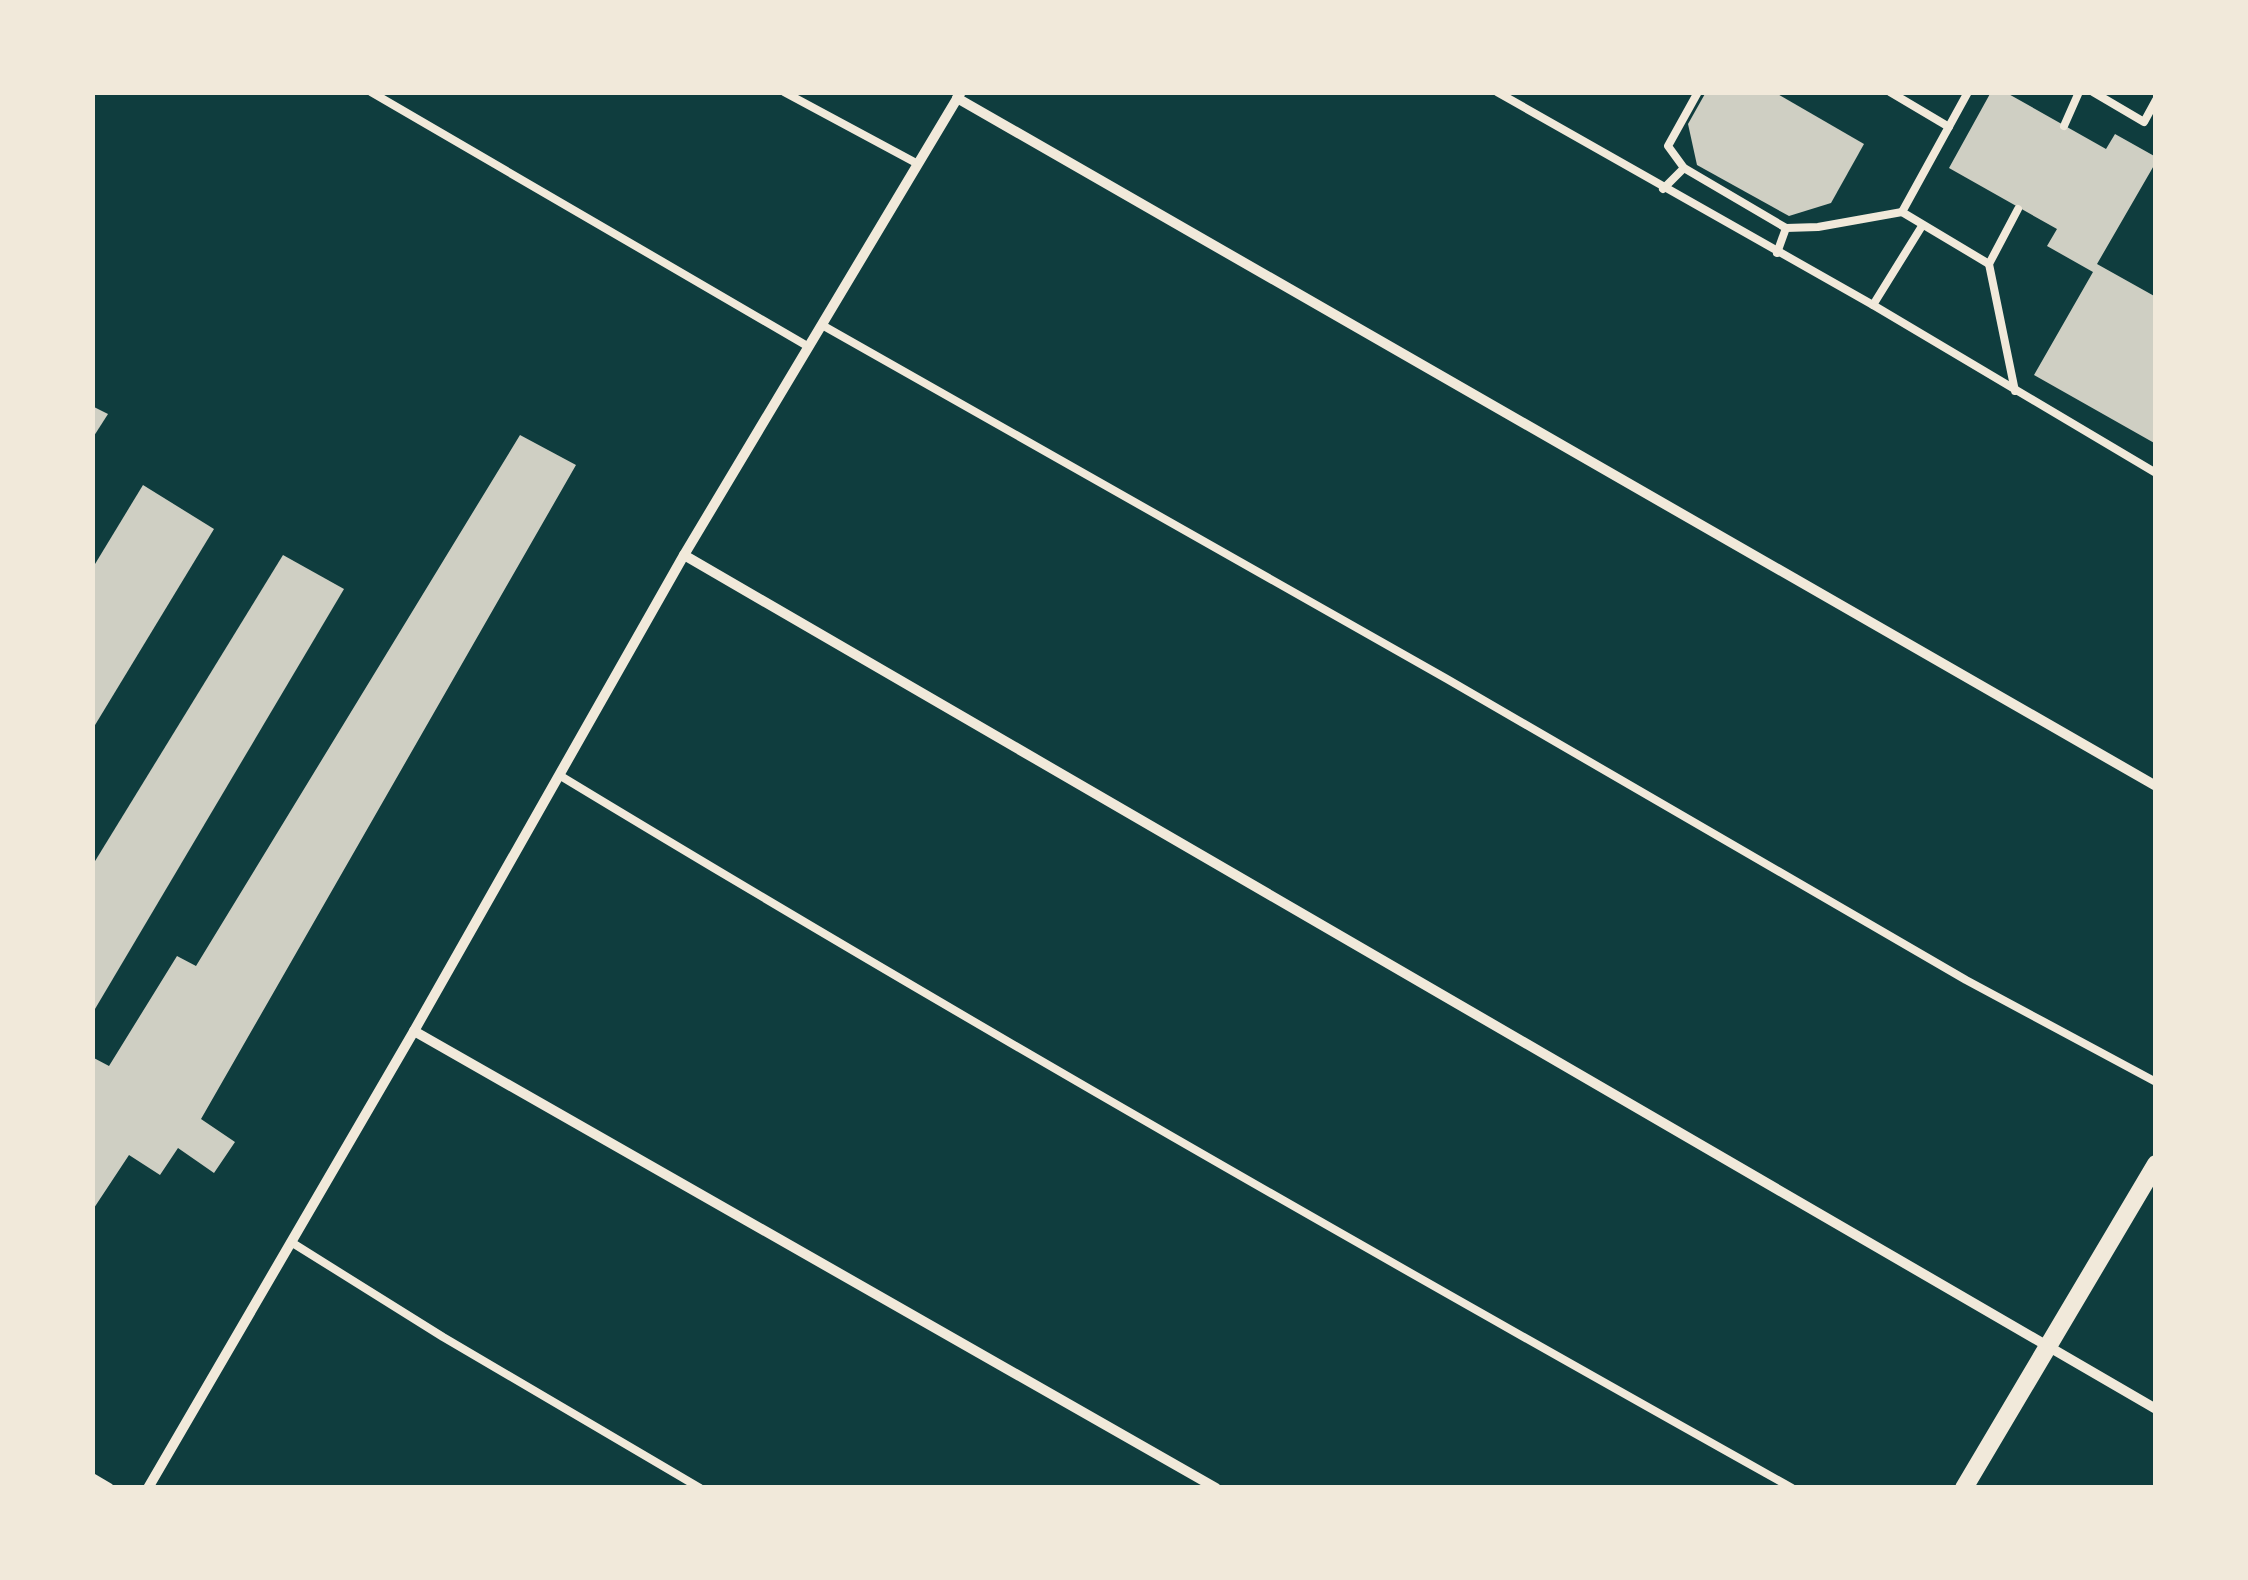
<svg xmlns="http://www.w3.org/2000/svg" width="2248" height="1580" font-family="Ubuntu,sans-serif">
<rect width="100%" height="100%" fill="#0f3d3e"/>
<g fill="#cfcfc3">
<polygon points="1706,92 1774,92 1864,144 1831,203 1789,216 1697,165 1688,124"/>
<polygon points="1991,92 2005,92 2106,149 2115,134 2156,157 2156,162 2097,264 2156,297 2156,444 2034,375 2093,272 2047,246 2057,229 1949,168"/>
<polygon points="92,406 108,414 92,439"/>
<polygon points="520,435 576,465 201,1119 235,1142 214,1173 178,1148 160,1175 129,1155 92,1211 92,1057 109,1066 177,956 196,966"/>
<polygon points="143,485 214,529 92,730 92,569"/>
<polygon points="283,555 344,589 92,1014 92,866"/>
</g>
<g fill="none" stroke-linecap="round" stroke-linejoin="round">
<g stroke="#f1e9da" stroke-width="8">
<polyline points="371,92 809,347"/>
<polyline points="784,92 918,164"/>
<polyline points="1497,92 1873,305 2156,473"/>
<polyline points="1698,92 1668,146 1684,168 1786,228 1818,227 1902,212"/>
<polyline points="1890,92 1949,127"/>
<polyline points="1968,92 1902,212 1989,264"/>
<polyline points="2093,92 2144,122 2156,100"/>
<polyline points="2064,126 2079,92"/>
<polyline points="1663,189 1684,168"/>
<polyline points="1777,253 1786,228"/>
<polyline points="1873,305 1922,226"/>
<polyline points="822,325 1447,679 1966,980 2156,1082"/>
<polyline points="2015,391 1989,264 2018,209"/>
<path d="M559,775c406,246 819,481 1233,713"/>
<polyline points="291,1242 443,1337 700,1488"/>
</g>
<g stroke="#f1e9da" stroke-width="10">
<polyline points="957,98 2156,786"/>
<polyline points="684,555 2156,1409"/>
<polyline points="414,1031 1216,1488"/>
<polyline points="92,1478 109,1488"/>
<polyline points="148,1488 414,1031 684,555 961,92"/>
</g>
<polyline stroke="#f1e9da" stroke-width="18" points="1964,1488 2156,1164"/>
</g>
<rect width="2248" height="1580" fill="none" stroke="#f1e9da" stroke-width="190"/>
</svg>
